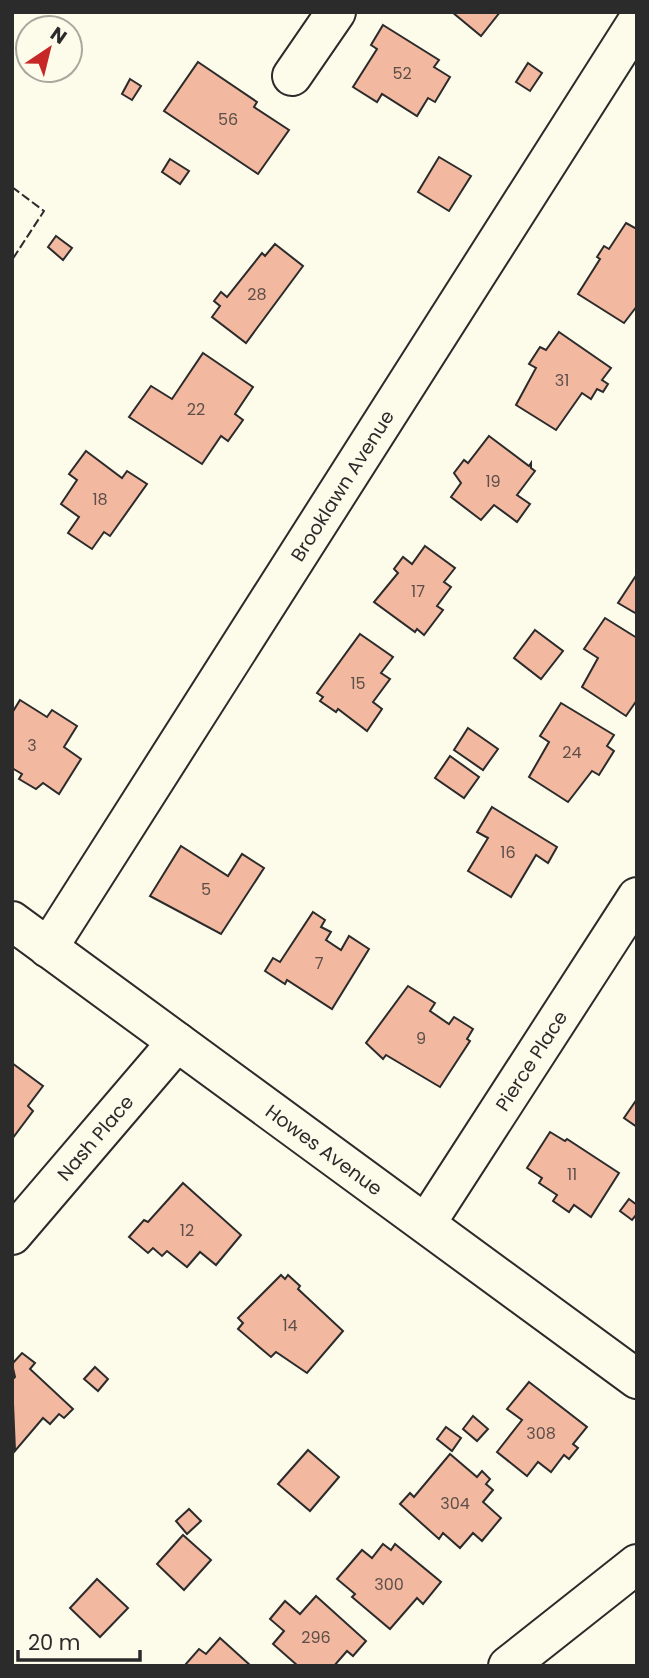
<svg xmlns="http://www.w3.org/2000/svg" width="649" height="1678" font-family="Poppins,sans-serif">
<rect width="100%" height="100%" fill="#fdfbea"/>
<g fill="#f2b8a0" stroke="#2b2b2b" stroke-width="2">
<polygon points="452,12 500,12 481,36"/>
<polygon points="383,25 439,60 434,67 450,77 435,102 428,98 417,116 382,94 377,102 353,87 377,49 371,45"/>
<polygon points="198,62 257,102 254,107 289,130 258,174 164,111"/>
<polygon points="528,63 542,73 530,91 516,82"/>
<polygon points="130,79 141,86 132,100 122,94"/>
<polygon points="439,157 471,176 449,211 418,192"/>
<polygon points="170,159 189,171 180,184 162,172"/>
<polygon points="626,223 637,229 637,306 624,323 578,294 600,259 597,257 604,246 609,249"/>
<polygon points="56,236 72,248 63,260 48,247"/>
<polygon points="275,244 303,266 246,343 212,317 220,306 214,301 221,292 227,297 262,253 265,256"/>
<polygon points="559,332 611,368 602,380 608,384 603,392 597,389 591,399 582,393 556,430 516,405 536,368 529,364 540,347 546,350"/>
<polygon points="203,353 253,387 235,414 243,420 228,441 221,436 202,464 129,417 151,386 172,399"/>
<polygon points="489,436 529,466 531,463 531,468 535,471 517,495 530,504 517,522 494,505 481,520 451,497 461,483 454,473 464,460 468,463"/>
<polygon points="86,451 122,478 127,471 147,484 110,536 104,532 92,549 68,533 79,517 61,504 77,480 69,474"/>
<polygon points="425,546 455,568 444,582 451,587 437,606 443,610 424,635 417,629 415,632 374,602 398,573 394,569 403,557 412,564"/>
<polygon points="637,574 637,614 618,603"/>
<polygon points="605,618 637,638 637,700 626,716 582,687 598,658 584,649"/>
<polygon points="535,630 563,651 541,679 514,658"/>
<polygon points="360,634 393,657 381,673 390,679 373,702 382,709 367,731 338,709 336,712 320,701 323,697 317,693"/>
<polygon points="20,700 47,717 52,710 77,726 64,747 81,759 59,794 43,783 36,789 19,779 22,774 12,768 12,713"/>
<polygon points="561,703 614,735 607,746 614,751 599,775 592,771 568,802 529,777 549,742 540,736"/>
<polygon points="468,728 498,749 483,770 454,750"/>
<polygon points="450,756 479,777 464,798 435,778"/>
<polygon points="492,807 557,847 548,863 536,855 511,897 468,871 488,838 477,832"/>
<polygon points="181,846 228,876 242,854 264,868 221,934 150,896"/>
<polygon points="313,912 325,920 321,927 331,932 326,940 341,950 349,936 369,949 332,1009 287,980 285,984 265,971 273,958 280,962"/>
<polygon points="408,986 435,1003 430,1011 449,1024 454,1017 473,1029 467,1039 470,1041 440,1087 386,1055 383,1059 366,1043"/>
<polygon points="12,1063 43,1086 28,1106 33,1111 12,1139"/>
<polygon points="637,1099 637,1127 624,1118"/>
<polygon points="550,1132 565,1141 567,1139 619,1173 591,1217 574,1205 569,1212 553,1201 557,1195 539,1183 542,1178 527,1168"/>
<polygon points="183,1183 241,1235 216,1265 200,1252 187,1267 167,1251 162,1256 153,1248 148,1253 129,1237 144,1220 148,1222"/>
<polygon points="629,1199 637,1205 637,1214 632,1220 620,1211"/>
<polygon points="281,1275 285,1279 288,1275 300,1286 298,1289 343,1331 307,1373 276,1352 271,1357 238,1329 243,1323 238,1318"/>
<polygon points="22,1353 35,1363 30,1369 73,1409 64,1418 59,1414 50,1424 43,1418 15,1451 12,1380 15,1377 12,1364"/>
<polygon points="95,1367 108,1379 98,1391 84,1379"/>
<polygon points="529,1382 587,1427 573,1444 578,1448 569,1459 564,1455 551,1472 538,1462 527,1476 497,1452 522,1420 507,1409"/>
<polygon points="473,1416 488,1429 477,1441 463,1429"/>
<polygon points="446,1427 461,1438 452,1451 437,1439"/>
<polygon points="308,1450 339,1477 310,1511 278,1484"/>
<polygon points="450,1454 477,1477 482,1471 490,1479 486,1484 493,1490 483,1502 501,1518 482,1541 473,1533 460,1548 443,1533 439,1539 400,1504 410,1493 414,1497"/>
<polygon points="189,1509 201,1521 187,1534 176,1521"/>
<polygon points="183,1535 211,1560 184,1590 157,1564"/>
<polygon points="383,1544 391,1550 395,1544 441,1582 423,1604 417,1598 390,1629 352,1597 355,1594 337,1579 362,1550 372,1558"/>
<polygon points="97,1579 128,1608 100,1637 70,1608"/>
<polygon points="316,1596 366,1641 353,1656 347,1651 334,1666 298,1666 273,1644 284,1631 270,1619 285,1601 300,1614"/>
<polygon points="220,1638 251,1666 185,1665 199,1649 206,1654"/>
</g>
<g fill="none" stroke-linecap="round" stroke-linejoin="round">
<defs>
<g id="minor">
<polyline points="292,76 336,12"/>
<path id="s1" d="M12,921l625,458"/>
<path id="s2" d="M48,948l589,-926"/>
<path id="s3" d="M427,1222l210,-325"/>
<path id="s4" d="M12,1235l165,-193"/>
<polyline points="508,1666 637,1564"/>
</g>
</defs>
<use href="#minor" stroke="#2b2b2b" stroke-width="42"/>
<use href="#minor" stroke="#fdfbea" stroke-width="38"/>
<polyline stroke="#2b2b2b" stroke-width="2" stroke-dasharray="9 3.5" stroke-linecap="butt" points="12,187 44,211 12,260"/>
</g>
<g text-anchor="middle" stroke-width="5" stroke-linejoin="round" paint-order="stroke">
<g font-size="16" fill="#5d4e48">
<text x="402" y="79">52</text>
<text x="228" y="125">56</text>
<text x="257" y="300">28</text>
<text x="562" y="386">31</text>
<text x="196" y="415">22</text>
<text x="493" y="487">19</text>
<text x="100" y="505">18</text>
<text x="418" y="597">17</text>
<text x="358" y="689">15</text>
<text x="32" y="751">3</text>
<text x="572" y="758">24</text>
<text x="508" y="858">16</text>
<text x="206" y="895">5</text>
<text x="319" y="969">7</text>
<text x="421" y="1044">9</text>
<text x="572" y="1180">11</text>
<text x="187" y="1236">12</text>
<text x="290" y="1331">14</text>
<text x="541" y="1439">308</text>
<text x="455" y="1509">304</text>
<text x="389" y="1590">300</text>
<text x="316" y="1643">296</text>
</g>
<g font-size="19" fill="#2b2b2b" stroke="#fdfbea">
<text dy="7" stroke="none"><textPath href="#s2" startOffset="548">Brooklawn Avenue</textPath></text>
<text dy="7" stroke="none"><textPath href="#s3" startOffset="192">Pierce Place</textPath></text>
<text dy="7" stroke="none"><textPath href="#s4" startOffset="128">Nash Place</textPath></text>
<text dy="7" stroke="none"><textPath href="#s1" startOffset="387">Howes Avenue</textPath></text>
</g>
</g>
<rect width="649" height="1678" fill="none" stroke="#2b2b2b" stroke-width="28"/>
<g transform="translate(49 49) rotate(35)"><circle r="33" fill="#fdfbea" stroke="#a9a89e" stroke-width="2"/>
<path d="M0-5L12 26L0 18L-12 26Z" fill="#c62828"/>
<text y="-10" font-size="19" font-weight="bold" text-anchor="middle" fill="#2b2b2b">N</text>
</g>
<path d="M18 1650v10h122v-10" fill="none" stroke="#2b2b2b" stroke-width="3.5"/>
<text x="28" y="1650" font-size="21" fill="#2b2b2b" stroke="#fdfbea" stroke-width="5" paint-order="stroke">20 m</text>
</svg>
